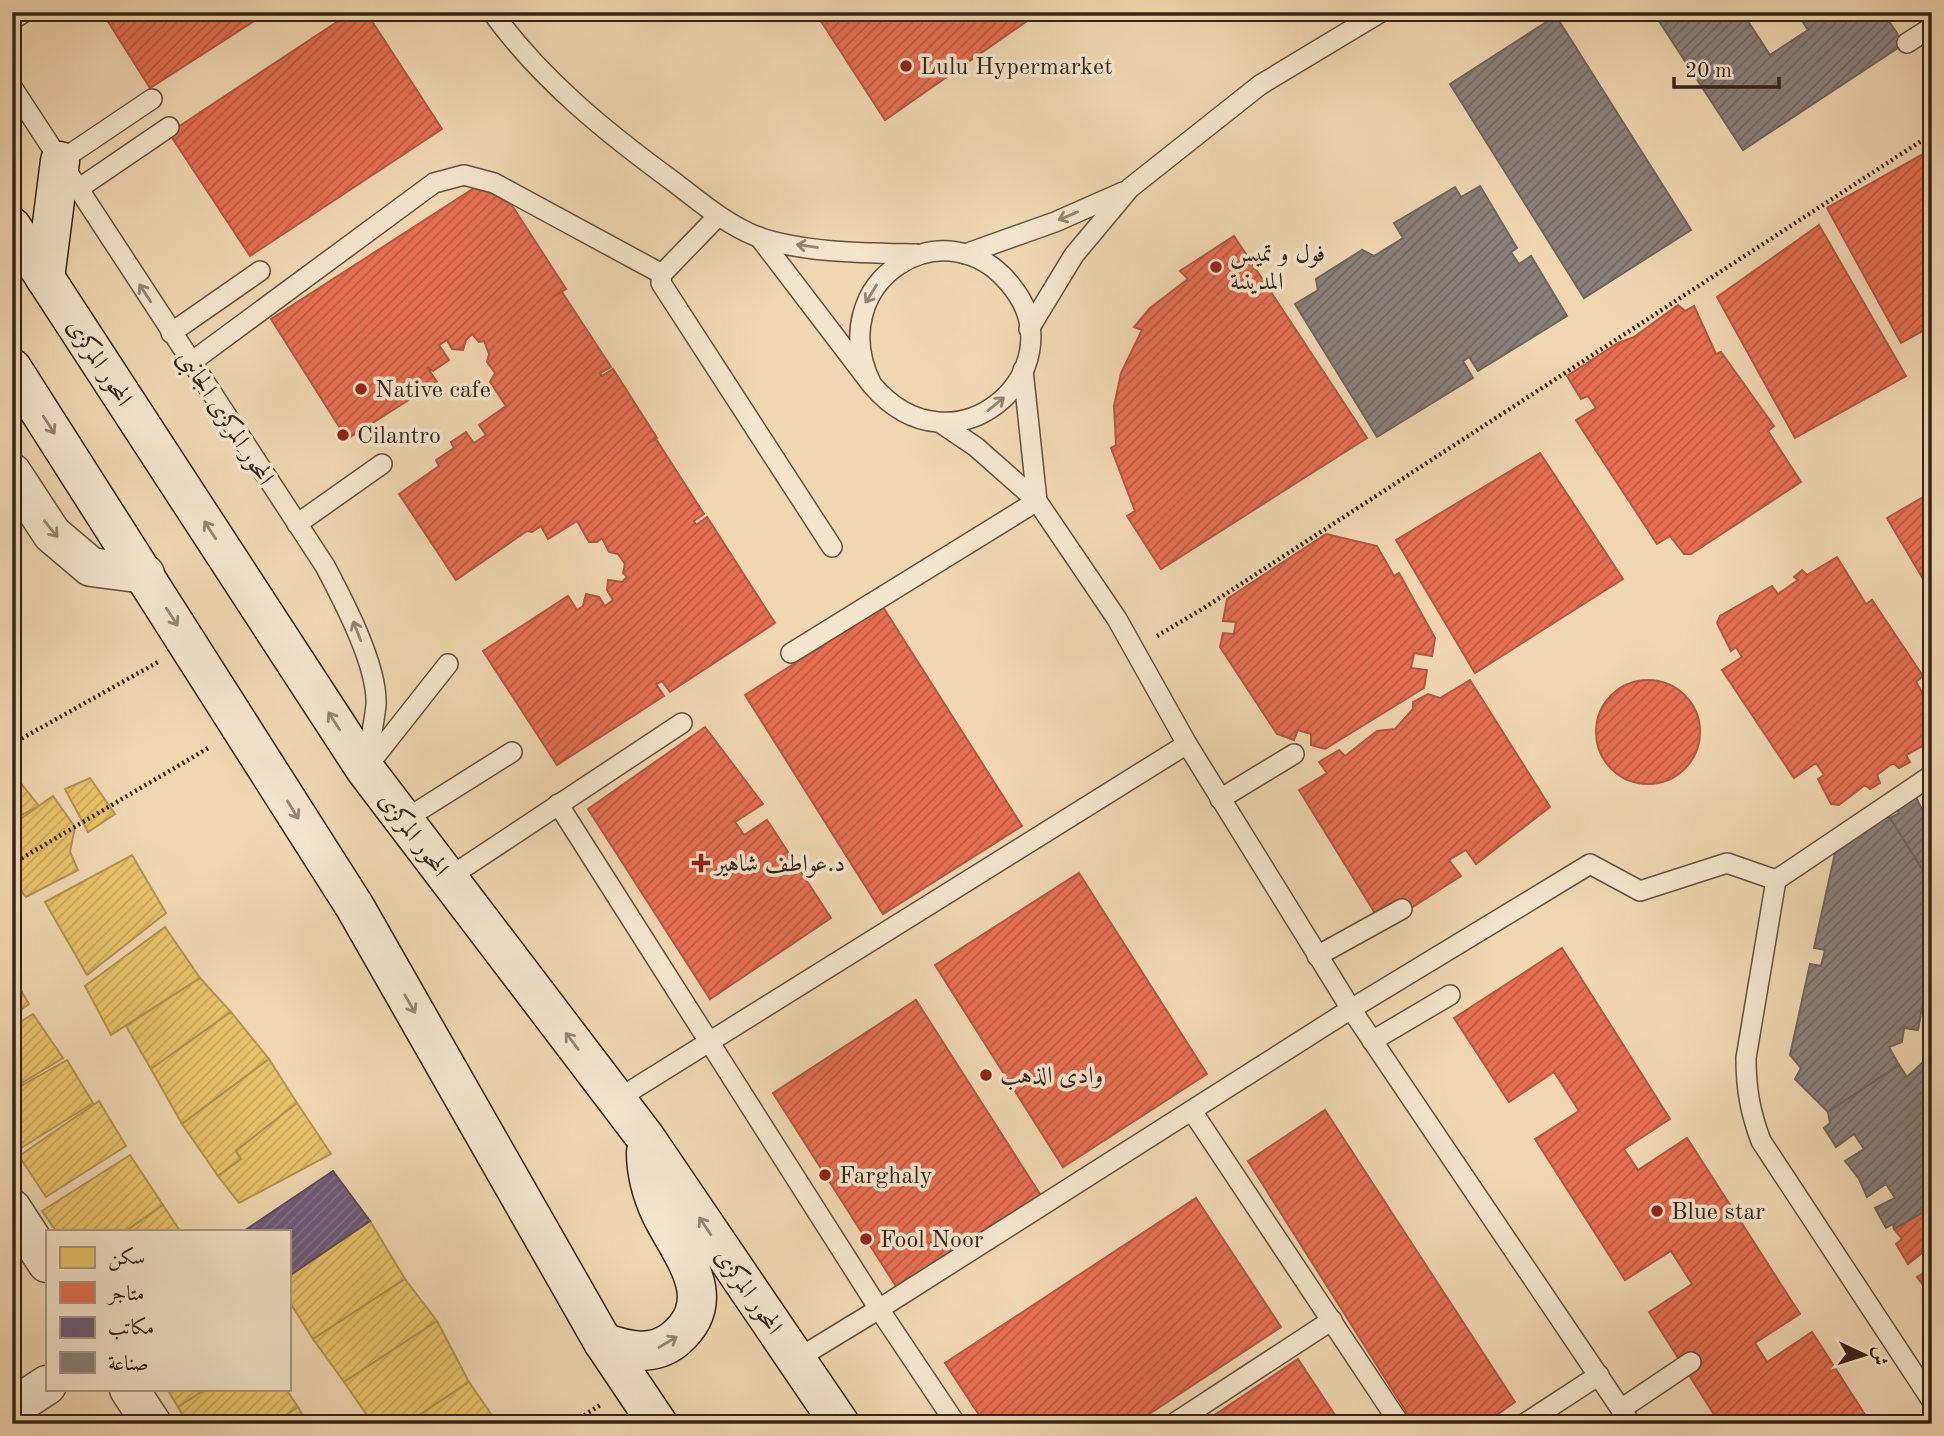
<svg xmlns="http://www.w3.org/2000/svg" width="1944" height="1436" font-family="'Old Standard TT',Amiri,serif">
<defs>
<pattern id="homes-hatch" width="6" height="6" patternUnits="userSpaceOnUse" patternTransform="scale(1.75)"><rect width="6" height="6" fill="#e9c46a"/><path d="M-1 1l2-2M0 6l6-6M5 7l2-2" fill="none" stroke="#c8a85b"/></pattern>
<pattern id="shops-hatch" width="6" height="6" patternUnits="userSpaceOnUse" patternTransform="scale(1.75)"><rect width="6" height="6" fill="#e76f51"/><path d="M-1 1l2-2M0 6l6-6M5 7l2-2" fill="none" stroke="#bc5b42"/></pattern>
<pattern id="offices-hatch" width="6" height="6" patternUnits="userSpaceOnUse" patternTransform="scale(1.75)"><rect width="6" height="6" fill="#6d597a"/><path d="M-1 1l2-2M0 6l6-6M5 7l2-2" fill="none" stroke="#82728a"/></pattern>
<pattern id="industry-hatch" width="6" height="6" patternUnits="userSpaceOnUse" patternTransform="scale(1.75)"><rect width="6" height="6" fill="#8a817c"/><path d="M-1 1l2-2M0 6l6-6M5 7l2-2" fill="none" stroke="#726965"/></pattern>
</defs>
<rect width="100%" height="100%" fill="#f0d7b2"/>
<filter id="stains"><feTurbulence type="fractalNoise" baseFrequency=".00286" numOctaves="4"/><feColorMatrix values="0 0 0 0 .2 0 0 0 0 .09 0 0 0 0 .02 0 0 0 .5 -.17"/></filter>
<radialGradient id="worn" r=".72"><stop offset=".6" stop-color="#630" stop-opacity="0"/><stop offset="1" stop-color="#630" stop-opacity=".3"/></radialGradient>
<g fill="url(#homes-hatch)" stroke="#b39452" stroke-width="2">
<polygon points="12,772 39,806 12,820"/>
<polygon points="90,778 115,814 88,832 65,789"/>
<polygon points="53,796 75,827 70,852 78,870 26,897 12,880 12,825"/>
<polygon points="132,855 166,913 87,975 45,902"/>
<polygon points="165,927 200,978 111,1035 85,986"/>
<polygon points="12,975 29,1004 12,1016"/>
<polygon points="200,978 231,1012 151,1069 126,1026"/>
<polygon points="231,1012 269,1059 182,1124 151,1069"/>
<polygon points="33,1014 63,1058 12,1089 12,1027"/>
<polygon points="269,1059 297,1103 236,1151 241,1159 218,1176 182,1124"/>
<polygon points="67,1060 93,1103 18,1150 12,1142 12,1091"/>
<polygon points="99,1101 126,1146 46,1197 19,1156"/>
<polygon points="297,1103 331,1154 239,1203 218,1176 241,1159 236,1151"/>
<polygon points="130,1155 163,1205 126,1231 56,1231 42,1211"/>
<polygon points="163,1205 180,1231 126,1231"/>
<polygon points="370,1221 405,1279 313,1339 289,1301 289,1276"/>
<polygon points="405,1279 437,1321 344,1382 313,1339"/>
<polygon points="437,1321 469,1382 406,1424 373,1424 344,1382"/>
<polygon points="469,1382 498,1424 406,1424"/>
<polygon points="167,1389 206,1389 178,1407"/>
<polygon points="206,1389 286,1389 298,1407 273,1424 188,1424 178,1407"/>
<polygon points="298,1407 308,1424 273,1424"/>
</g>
<g fill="url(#shops-hatch)" stroke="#b25840" stroke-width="2">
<polygon points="102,12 268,12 150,88"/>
<polygon points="352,12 366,12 442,129 250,256 169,133"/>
<polygon points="815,12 1040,12 885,120"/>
<polygon points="1932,149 1932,326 1901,343 1827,208"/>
<polygon points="493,176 566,289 553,297 562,292 611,367 600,373 602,376 613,369 657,438 647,444 656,439 704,514 694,521 696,525 707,517 775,623 670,692 662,681 656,684 664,696 557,765 483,651 568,596 577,610 583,606 586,594 599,597 605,606 613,600 607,590 608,580 622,582 627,577 623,573 625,564 618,554 609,552 602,538 597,542 589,542 577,521 548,539 541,526 532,532 527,531 456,580 399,494 439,466 436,460 454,448 451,442 466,432 474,443 486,435 479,425 506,406 490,382 495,373 487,362 489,354 484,341 479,342 472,334 466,340 463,350 452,349 447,340 439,345 449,360 433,371 427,367 437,382 347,439 271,319"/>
<polygon points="1819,225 1906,376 1795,438 1717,297"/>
<polygon points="1234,236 1367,438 1161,569 1127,516 1135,511 1111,448 1116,445 1114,406 1121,373 1142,330 1134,327 1150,308 1188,279 1180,271"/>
<polygon points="1678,305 1685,311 1694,306 1716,354 1721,352 1774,426 1768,431 1801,482 1691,554 1684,554 1670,536 1657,544 1576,420 1596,408 1588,396 1581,399 1567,376 1618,343 1634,337"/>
<polygon points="1540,453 1623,579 1475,673 1396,540"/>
<polygon points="1932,492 1932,594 1887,518"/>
<polygon points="1326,534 1377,546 1394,576 1399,573 1435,638 1432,656 1414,653 1411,668 1427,670 1424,688 1325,749 1311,745 1311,734 1298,730 1294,740 1277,734 1220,647 1223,633 1234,634 1236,622 1223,621 1227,599"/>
<polygon points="1837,557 1866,604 1872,600 1923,676 1916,682 1932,709 1932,741 1906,755 1910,762 1899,768 1893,763 1877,775 1880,783 1870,789 1865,785 1839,805 1831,804 1818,779 1824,775 1816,763 1794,778 1722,670 1742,657 1736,647 1731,651 1717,623 1720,616 1772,586 1778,594 1798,580 1794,577 1802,570 1807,575"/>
<polygon points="883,607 1022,826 883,914 745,695"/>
<circle cx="1648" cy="732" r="52"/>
<polygon points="1470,680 1550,807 1476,864 1466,850 1449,860 1461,876 1383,926 1299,790 1327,773 1319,762 1339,750 1345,756 1377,731 1395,729 1413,709 1413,702 1428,694 1440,698"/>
<polygon points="705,727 763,804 735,822 744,835 767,820 831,918 710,999 588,809"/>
<polygon points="1079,873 1207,1074 1063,1167 935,965"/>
<polygon points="1562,948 1670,1119 1624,1149 1638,1170 1687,1138 1800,1314 1755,1343 1767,1362 1812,1332 1871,1424 1720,1424 1649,1312 1692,1284 1671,1251 1625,1280 1535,1139 1579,1111 1554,1072 1509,1102 1454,1018"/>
<polygon points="916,1000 1045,1202 901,1294 773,1093"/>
<polygon points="1325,1110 1515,1402 1484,1424 1414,1424 1248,1161"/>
<polygon points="1196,1198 1281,1327 1134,1424 985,1424 945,1363"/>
<polygon points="1932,1207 1932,1258 1926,1250 1908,1264 1896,1244 1902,1239 1894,1229"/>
<polygon points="1932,1268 1932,1297 1917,1277"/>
<polygon points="1298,1359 1341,1424 1201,1424"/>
</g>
<polygon fill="url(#offices-hatch)" stroke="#5c495d" stroke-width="2" points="333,1171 370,1221 289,1276 289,1231 247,1229"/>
<g fill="url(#industry-hatch)" stroke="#71655e" stroke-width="2">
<polygon points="1653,12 1742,12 1770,55 1808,30 1796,12 1883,12 1904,44 1743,150"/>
<polygon points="1556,16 1691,230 1584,298 1450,84"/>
<polygon points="1480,186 1517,248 1511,252 1519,264 1531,256 1567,316 1478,371 1469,357 1463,361 1473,378 1377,437 1295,304 1318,290 1316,279 1362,250 1374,256 1403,238 1394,223 1455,187 1461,197"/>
<polygon points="1915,795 1925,816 1932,811 1932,885 1890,818 1899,813 1895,806"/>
<polygon points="1879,815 1890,818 1932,885 1932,897 1921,904 1930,915 1925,930 1932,931 1932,953 1918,1030 1904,1028 1902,1042 1889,1047 1899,1065 1828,1112 1795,1079 1801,1068 1790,1055 1810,964 1821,966 1825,950 1814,948 1835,853 1851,842 1845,836"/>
<polygon points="1922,1063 1928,1071 1932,1067 1932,1207 1894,1229 1893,1224 1886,1228 1875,1208 1895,1198 1886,1184 1867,1197 1859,1179 1845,1161 1864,1149 1854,1134 1836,1147 1824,1128 1830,1123 1828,1112 1899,1065 1907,1077"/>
</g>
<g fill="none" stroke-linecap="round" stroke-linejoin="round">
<defs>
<g id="lane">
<path d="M492,12c49,68 115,121 182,170 26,20 53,43 84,55 45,16 111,16 158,17"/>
<polyline points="12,20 23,13"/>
<polyline points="1907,43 1932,27"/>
<path d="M12,87l313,479c18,34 53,100 51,139 -2,20 -7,40 -10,60"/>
<polyline points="60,161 152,99"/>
<polyline points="78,189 169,127"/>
<polyline points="718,216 662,274 661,283 832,547"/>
<path d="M759,237l113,148c82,96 205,-14 141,-97 -65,-87 -193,-7 -141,97"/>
<polyline points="965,254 1055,222 1123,192"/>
<polyline points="1029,329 1074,255 1130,188 1260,85 1381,12"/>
<polyline points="171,333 260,271"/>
<polyline points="190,363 434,183 464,175 494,183 662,274"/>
<polyline points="1023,370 1037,501"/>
<polyline points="942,424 976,447 1037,501 1117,619 1187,744 1351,1009 1631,1424"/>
<polyline points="297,524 382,464"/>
<polyline points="791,653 1037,501"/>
<polyline points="366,768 448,664"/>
<polyline points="1220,799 1294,754"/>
<polyline points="558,804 879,1309 956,1424"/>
<polyline points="404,820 512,752"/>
<polyline points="448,878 682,723"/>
<polyline points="1776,880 1932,775"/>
<polyline points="1317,956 1402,909"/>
<polyline points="1372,1041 1450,995"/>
<polyline points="616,1100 1187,744"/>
<polyline points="1192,1111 1400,1424"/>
<path d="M797,1359l82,-50 472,-300 239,-145 50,27 87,-28 49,17 -30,178c0,30 4,54 15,83l171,260"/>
<polyline points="1621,1409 1691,1362"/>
<polyline points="1173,1424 1332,1320"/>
<polyline points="1524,1424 1599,1375"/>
</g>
<g id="street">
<polyline points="12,473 52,534 91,567 145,574"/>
<polyline points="12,1209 47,1263"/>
<polyline points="129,1389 152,1424"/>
<polyline points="12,1408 47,1385"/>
</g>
<g id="secondary">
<polyline points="12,227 365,769 645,1137 840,1424"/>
<polyline points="45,278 60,161"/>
<polyline points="12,368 355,907 603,1342 658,1424"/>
<path d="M603,1342c24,9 50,15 72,-3 47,-40 7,-83 -14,-125 -9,-19 -15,-41 -15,-62"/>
</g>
</defs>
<use href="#lane" stroke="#64503f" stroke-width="22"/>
<use href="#street" stroke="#64503f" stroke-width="41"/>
<use href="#secondary" stroke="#362319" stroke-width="41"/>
<g stroke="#362319" stroke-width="4.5" stroke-dasharray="2 3.5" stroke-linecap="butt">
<polyline points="1157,636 1204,608 1932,134"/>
<polyline points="12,744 158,662"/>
<polyline points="12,864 210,747"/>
<polyline points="570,1424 602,1404"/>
</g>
<use href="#lane" stroke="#f5e5cd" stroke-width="19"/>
<use href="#street" stroke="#f5e5cd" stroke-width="38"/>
<use href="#secondary" stroke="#f5e5cd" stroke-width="38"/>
</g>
<defs><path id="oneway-shaft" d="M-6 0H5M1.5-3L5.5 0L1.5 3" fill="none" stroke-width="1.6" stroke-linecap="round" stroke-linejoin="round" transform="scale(1.75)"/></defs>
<g stroke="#968473">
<use href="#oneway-shaft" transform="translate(1068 216) rotate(157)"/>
<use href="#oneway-shaft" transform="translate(807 246) rotate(-172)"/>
<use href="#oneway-shaft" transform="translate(145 293) rotate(-123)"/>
<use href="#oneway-shaft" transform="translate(871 294) rotate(122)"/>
<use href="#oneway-shaft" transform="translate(996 404) rotate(-39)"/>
<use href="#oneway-shaft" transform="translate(49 425) rotate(57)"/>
<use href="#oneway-shaft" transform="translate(51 529) rotate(51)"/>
<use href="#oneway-shaft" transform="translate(210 530) rotate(-123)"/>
<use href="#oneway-shaft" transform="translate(172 617) rotate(57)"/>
<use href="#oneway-shaft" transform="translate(357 631) rotate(-111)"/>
<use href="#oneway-shaft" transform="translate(334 721) rotate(-123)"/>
<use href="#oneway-shaft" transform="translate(293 810) rotate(58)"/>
<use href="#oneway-shaft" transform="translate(410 1004) rotate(60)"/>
<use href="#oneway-shaft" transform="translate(572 1041) rotate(-127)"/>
<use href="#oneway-shaft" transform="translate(705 1226) rotate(-124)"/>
<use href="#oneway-shaft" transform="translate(668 1342) rotate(-31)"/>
</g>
<g fill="#8f2418" stroke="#f5e5cd" stroke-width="2.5">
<circle cx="906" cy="66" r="7"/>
<circle cx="1216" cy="267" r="7"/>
<circle cx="361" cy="389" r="7"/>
<circle cx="343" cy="435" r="7"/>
<path d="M697.5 852.5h7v7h7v7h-7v7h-7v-7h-7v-7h7z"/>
<circle cx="986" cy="1075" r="7"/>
<circle cx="825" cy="1175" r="7"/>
<circle cx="1657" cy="1211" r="7"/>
<circle cx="866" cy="1239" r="7"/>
</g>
<g text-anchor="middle" stroke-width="7" stroke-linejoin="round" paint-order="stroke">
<g font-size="24" fill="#362319" stroke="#f5e5cd" text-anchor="start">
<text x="920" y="74">Lulu Hypermarket</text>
<text x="1230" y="261">فول و تميس<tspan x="1230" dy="28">المدينىة</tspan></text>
<text x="375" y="397">Native cafe</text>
<text x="357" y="443">Cilantro</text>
<text x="715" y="871">د.عواطف شاهير</text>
<text x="1000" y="1083">وادى الذهب</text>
<text x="839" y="1183">Farghaly</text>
<text x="1671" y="1219">Blue star</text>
<text x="880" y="1247">Fool Noor</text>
</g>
<g font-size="24" fill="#362319" stroke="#f5e5cd">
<text transform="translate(100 362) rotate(57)" y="8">المحور المركزى</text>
<text transform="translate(226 417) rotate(57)" y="8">المحور المركزى الجانبى</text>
<text transform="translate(414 834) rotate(53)" y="8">المحور المركزى</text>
<text transform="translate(749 1291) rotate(55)" y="8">المحور المركزى</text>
</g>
</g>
<rect width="1944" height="1436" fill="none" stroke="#f0d7b2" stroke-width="42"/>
<rect x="14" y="14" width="1916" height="1408" fill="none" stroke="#362319" stroke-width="3.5"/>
<rect x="21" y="21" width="1902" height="1394" fill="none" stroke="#362319" stroke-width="2"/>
<rect x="46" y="1230" width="245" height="161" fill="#f5e5cd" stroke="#a99785" stroke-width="2"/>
<rect x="60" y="1247" width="35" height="21" fill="#e9c46a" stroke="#a99785" stroke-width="2"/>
<text x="108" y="1264" font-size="21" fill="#362319">سكن</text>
<rect x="60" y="1282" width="35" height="21" fill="#e76f51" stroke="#a99785" stroke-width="2"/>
<text x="108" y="1300" font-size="21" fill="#362319">متاجر</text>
<rect x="60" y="1317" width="35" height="21" fill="#6d597a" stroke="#a99785" stroke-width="2"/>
<text x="108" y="1334" font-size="21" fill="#362319">مكاتب</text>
<rect x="60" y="1352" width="35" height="21" fill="#8a817c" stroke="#a99785" stroke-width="2"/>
<text x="108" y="1370" font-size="21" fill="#362319">صناعة</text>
<g transform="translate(1864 1355) rotate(94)" stroke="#f5e5cd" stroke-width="5" paint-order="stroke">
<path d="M0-5L12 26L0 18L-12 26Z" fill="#362319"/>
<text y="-10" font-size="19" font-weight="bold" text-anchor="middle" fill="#362319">ش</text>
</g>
<path d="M1674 77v10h105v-10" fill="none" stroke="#362319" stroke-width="3.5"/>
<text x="1685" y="77" font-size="21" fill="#362319" stroke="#f5e5cd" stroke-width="5" paint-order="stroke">20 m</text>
<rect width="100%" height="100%" filter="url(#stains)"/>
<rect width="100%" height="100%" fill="url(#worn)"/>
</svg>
